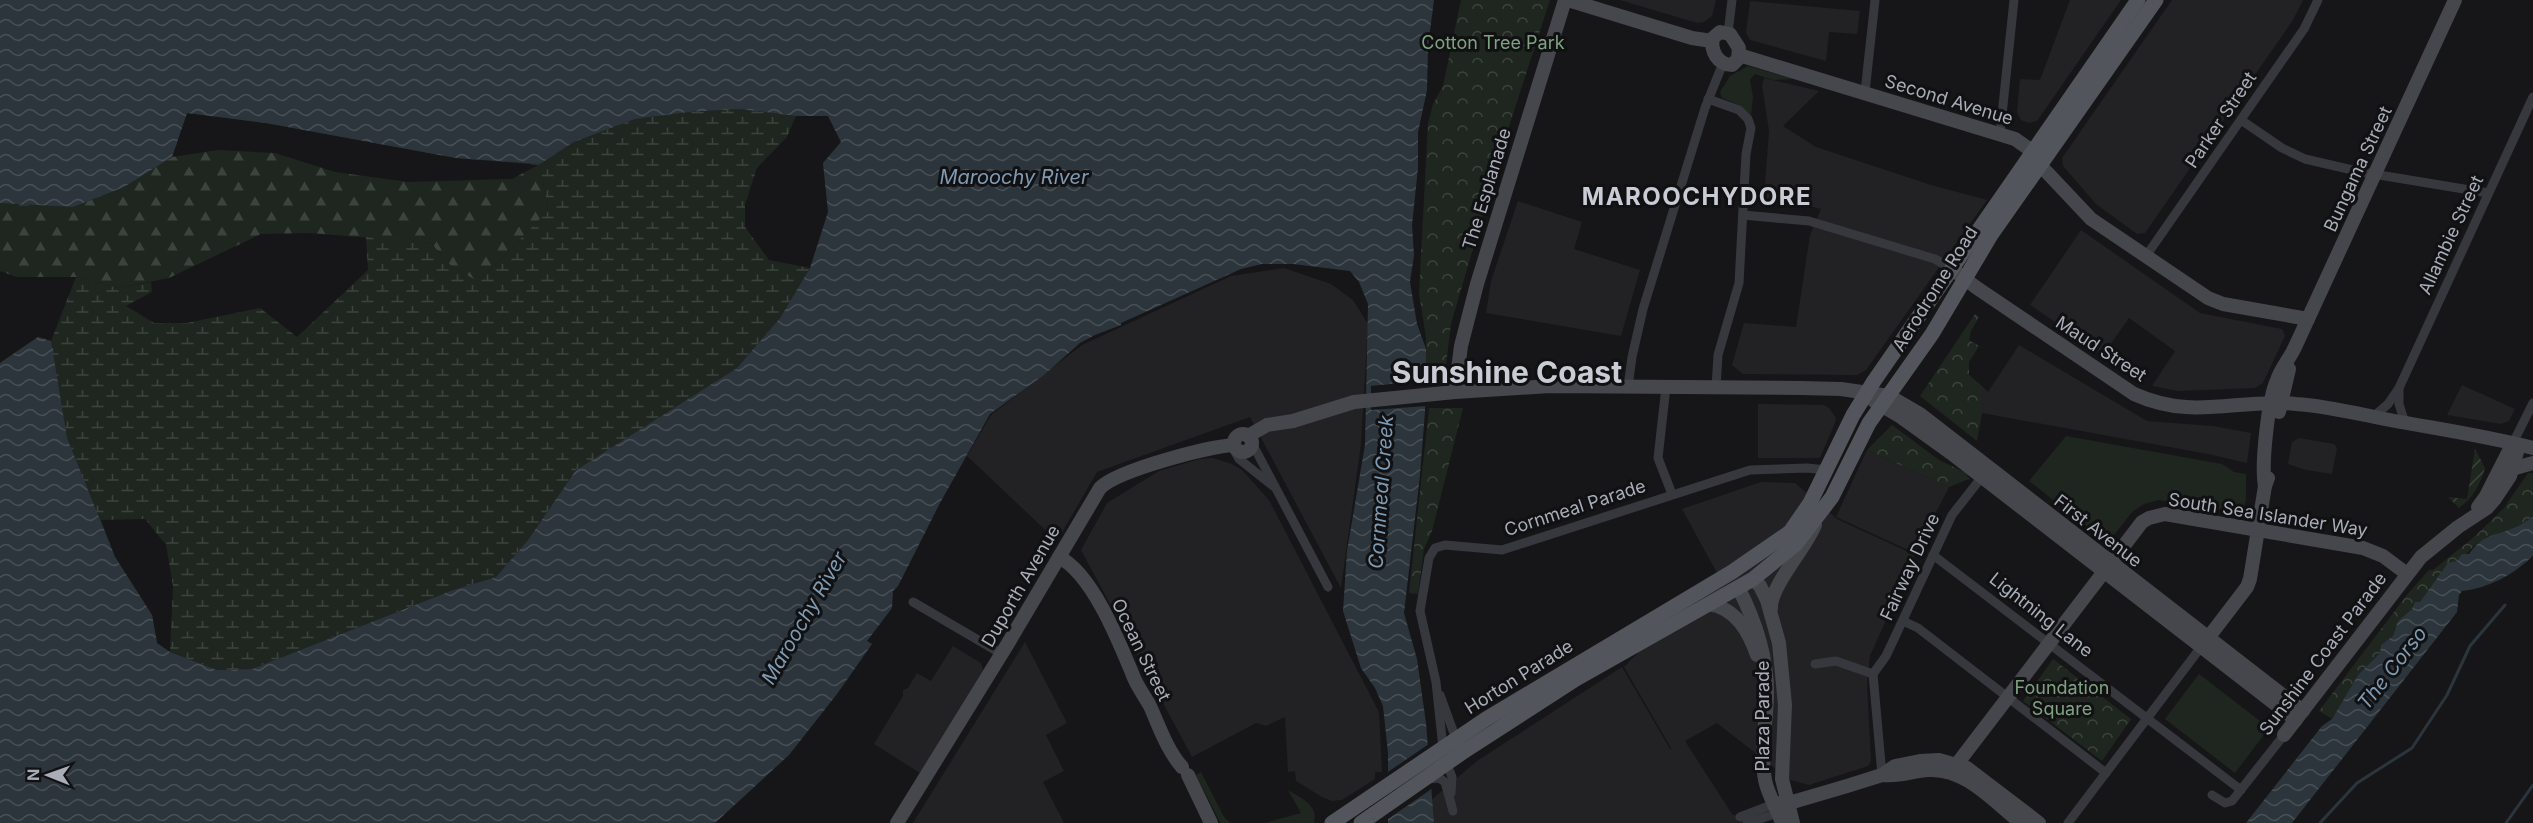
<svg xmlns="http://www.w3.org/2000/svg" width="2533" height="823" font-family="Inter,sans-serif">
<defs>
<pattern id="forest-firs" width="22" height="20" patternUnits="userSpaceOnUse" patternTransform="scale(1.5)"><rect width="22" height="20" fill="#1e261f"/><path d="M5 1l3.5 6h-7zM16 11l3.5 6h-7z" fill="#3c433d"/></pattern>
<pattern id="wetland-marsh" width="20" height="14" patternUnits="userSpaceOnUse" patternTransform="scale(1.5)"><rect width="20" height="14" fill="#1e261f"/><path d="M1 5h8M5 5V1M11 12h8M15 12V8" fill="none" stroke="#3c433d"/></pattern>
<pattern id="park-crowns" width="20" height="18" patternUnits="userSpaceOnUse" patternTransform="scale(1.5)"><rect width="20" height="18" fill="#1e261f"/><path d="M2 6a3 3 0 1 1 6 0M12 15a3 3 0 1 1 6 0" fill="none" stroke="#3c433d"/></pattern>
<pattern id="garden-furrows" width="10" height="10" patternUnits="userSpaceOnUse" patternTransform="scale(1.5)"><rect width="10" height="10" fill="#1e261f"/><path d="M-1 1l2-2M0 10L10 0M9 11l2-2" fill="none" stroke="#3c433d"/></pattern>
<pattern id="water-waves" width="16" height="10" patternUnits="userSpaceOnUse" patternTransform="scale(1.5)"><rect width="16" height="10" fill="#2c353c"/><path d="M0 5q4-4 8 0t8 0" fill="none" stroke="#485056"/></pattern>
</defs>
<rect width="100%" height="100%" fill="#161618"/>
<g fill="#222225">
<polygon points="1620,0 1716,0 1712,16 1704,22 1697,23"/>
<polygon points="2070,0 2121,0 2037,121 2029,123 2021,120 2017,112 2020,79 2040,80"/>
<polygon points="2172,0 2303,0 2293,20 2145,233 2137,234 2096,204 2063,166 2062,158"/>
<polygon points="1750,1 1860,11 1857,34 1829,32 1826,61 1750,40 1746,33"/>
<polygon points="1764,78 1819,91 1783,126 1816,147 1931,185 1987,200 1866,370 1857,375 1743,374 1732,365 1744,323 1796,327 1810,235 1821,209 1802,204 1768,203 1764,196 1769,131 1762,85"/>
<polygon points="1518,201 1582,222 1574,249 1640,270 1621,336 1486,313 1491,281"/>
<polygon points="2081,230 2200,313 2282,329 2285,336 2263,383 2255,388 2178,391 2152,386 2175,351 2129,318 2103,355 2030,305"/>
<polygon points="1284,268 1331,284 1353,300 1368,324 1361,444 1341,588 1250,417 1097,472 1057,541 967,456 991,415 1082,345 1231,276"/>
<polygon points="2019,345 2147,421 2213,426 2251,433 2247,463 2208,454 1982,413 1982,386 1988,392"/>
<polygon points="2462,385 2515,409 2509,421 2501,424 2447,415"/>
<polygon points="1758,404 1824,405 1829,408 1836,418 1835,423 1820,458 1758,458"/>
<polygon points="2299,438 2334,444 2337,448 2332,474 2306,470 2288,464 2292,442"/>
<polygon points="1867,450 1949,487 1915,553 1836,517"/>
<polygon points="1213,458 1232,464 1242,470 1269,500 1379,712 1382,772 1375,772 1375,779 1342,800 1332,801 1322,797 1296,781 1295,771 1288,772 1285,717 1266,726 1256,723 1192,757 1081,550 1107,503 1159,471 1200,459"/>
<polygon points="1761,482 1795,483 1837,519 1915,555 1870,656 1867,684 1871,761 1868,766 1809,785 1790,780 1717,723 1685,741 1732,814 1755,823 1404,823 1477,761 1622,667 1670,749 1673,748 1671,748 1624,667 1717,573 1682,509"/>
<polygon points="1025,642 1067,723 1046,735 1064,771 1043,782 1064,823 913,823"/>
<polygon points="953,646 981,663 983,670 920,773 874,744 903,696 903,690 908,688 917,673 931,681"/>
</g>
<g fill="#1e261f">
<polygon points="1748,66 1794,79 1773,80 1755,74 1750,80 1753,97 1751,115 1739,105 1722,98 1720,92 1730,76"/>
<polygon points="2066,436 2222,464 2234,472 2246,474 2246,499 2243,513 2159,500 2144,504 2132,512 2108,543 2029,481"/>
<polygon points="2199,674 2269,728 2235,773 2165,719"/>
<polygon points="1201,772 1224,817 1231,823 1221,823 1219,820 1196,775"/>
<path d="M1288,790c13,8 31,15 26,33h-49l36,-10z"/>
</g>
<polygon fill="url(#forest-firs)" points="218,150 275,153 335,172 408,182 512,179 540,164 548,211 478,282 450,265 431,243 310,233 261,234 169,278 118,288 76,277 16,277 0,271 0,203 73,207 124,187 172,157"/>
<polygon fill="url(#wetland-marsh)" points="0,0 540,164 574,142 635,119 689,112 739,109 796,116 787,137 757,168 745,205 745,227 769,260 810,268 780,318 737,368 576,470 528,540 496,577 453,590 252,669 217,670 170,652 173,586 166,545 145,519 101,520 115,557 152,615 157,643 0,363 38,337 51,341 76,277 118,288 151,282 152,292 126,306 154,323 187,323 260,308 297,337 368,270 366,237 431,243 450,265 478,282 548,211 540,165 456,158 266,123 187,113 172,157 124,187 73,207 0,203"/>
<g fill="url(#park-crowns)">
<polygon points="1461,0 1550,0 1504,142 1451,324 1445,373 1425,373 1426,338 1419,293 1428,123 1433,104 1443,86"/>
<polygon points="1975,314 1979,317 1971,331 1969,340 1979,346 1969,362 1969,375 1982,386 1982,413 1977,441 1920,396"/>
<polygon points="1429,408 1463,408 1432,531 1424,549 1418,594 1409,593"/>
<polygon points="1892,425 1939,460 1966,473 1969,479 1949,487 1867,450"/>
<path d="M2528,473h5v44c-7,4 -14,9 -21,12 -12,4 -22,6 -32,13 -14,8 -12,17 -32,22l-28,38h-5l-3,7 -14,12 -5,15 -12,9 -1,8 -22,22 -26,44 -13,-8 87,-115 23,-26h4l41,-33 30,-29z"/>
<polygon points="2053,659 2131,719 2102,761 2023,701"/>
</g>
<path fill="url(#garden-furrows)" d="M2475,449l10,19c-4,15 -12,30 -26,40l-11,-11 19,2z"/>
<g fill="url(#water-waves)">
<polygon points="0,0 1434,0 1428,46 1427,90 1418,132 1418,168 1412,225 1414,255 1410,282 1417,324 1426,349 1425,411 1420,475 1404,613 1417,659 1426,723 1434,823 1388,823 1388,753 1383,706 1375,688 1361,668 1343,611 1347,551 1365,445 1368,304 1359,282 1350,271 1293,264 1262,264 1241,269 1121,323 1121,325 1095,335 1080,343 1044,375 990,414 940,503 898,586 893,591 892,608 867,641 872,644 837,694 789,755 715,823 0,823 0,363 38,337 51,341 67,438 115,557 152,615 157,643 170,652 217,670 252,669 453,590 496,577 528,540 576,470 737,368 780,318 810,268 828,212 823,163 841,142 828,116 796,116 739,109 689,112 635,119 574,142 540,164 456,158 266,123 187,113 172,157 124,187 73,207 0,203"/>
<path d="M2533,517v39c-20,19 -44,32 -71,35l-3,4 -2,17 -165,211h-46l76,-97 10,-7 26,-44 22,-22 1,-8 12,-9 5,-15 14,-12 3,-7h5l28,-39 9,-2 5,-7h7c14,-19 21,-17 42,-25 7,-2 15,-8 22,-12z"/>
</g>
<g fill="#161618">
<polygon points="1428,380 1426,406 1371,410 1371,386"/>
<polygon points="1429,744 1433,788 1385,821 1385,774"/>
</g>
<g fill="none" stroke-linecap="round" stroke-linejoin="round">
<g stroke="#2c353c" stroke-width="3">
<polyline points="2320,823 2357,783 2412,748 2447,695 2470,646 2505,605"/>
<polyline points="2506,823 2533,785"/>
</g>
<g stroke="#37383d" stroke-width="9">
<polyline points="1728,33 1732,0"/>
<polyline points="1865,92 1875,0"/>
<polyline points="1708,99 1739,110 1748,119 1751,128 1746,154 1739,283 1718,355 1716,387"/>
<polyline points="2241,120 2282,148 2305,159 2361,172 2488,193"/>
<polyline points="2000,134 2014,0"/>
<polyline points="1743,215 1809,221 1935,259 1952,269"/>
<polyline points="2146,256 2304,29 2318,0"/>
<polyline points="1628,387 1632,357 1643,309 1705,108 1723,63"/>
<polyline points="1666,387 1658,458 1672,494"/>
<polyline points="2399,388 2399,404 2405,423"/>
<polyline points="2373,417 2388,404 2399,388 2533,97"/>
<polyline points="2513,443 2533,403"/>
<polyline points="1253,445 1328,587"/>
<polyline points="1234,450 1239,459 1273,486"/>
<polyline points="1933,555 2241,790"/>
<polyline points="913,602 1002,654"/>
<polyline points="1903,621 1918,628 2106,773"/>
<polyline points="1815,664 1836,661 1873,674"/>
<polyline points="1873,674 1886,656 1952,515 1981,478"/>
<polyline points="1873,674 1882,775"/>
<polyline points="1440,695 1456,739"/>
<polyline points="1443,748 1436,682 1420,611 1429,558 1435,548 1445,545 1502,550 1750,470 1807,468 1827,470"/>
<polyline points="1447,764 1452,777 1451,793"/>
<polyline points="1428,779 1439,778 1445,782 1453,811"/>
<polyline points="2212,795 2225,803 2232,801 2284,735"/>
<polyline points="1740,817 1774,804"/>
<polyline points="1747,823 1778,813"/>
<polyline points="2068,823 2201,647"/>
</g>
<g stroke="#45474d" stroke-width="14">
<polyline points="1568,0 1692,38 1712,41"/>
<path d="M1720,32l10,2 9,14 -1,11 -6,6c-14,0 -22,-14 -19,-27z"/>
<polyline points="1739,55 2015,139 2032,151 2041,166 2091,219 2208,298 2223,304 2308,319"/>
<path d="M1952,269l25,19 157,106c60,27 102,4 162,10 31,2 63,10 94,16 48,9 96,16 143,28"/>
<polyline points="1455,392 1461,346 1477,284 1565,0"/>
<polyline points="1874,401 1901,417 1951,453 2296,720"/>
<polyline points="2279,412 2289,369"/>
<circle cx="1243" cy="443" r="9"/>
<polyline points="1248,436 1267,425 1293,421 1354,402 1455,392 1550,386 1801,388 1841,389 1889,396 1920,414 2303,711"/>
<polyline points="2512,469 2533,463"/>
<path d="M2265,486c-4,-21 3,-86 12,-106 4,-12 13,-22 18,-33l160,-347"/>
<polyline points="2478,507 2486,496 2513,443"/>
<path d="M1059,557c33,17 59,82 73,116 4,12 12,22 18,33 9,20 17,44 32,61"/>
<polyline points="1753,579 1760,586 1767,600 1779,643 1785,705 1782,779 1793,823"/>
<path d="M1738,587c18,35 30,71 29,110 -1,28 -7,56 -2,83 3,15 12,29 17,43"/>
<path d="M1709,604c27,4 40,28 48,51"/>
<path d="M1771,608c-1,-21 34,-59 44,-83"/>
<polyline points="2208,638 2247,587 2250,579 2265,486 2268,478"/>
<polyline points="2284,735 2421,557 2458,527 2487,508 2494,500 2510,476 2519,445"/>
<polyline points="1954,772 1960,760 2142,522 2149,518 2165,514 2363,548 2383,556 2407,574"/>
<polyline points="1188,775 1211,823"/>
<path d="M1882,775c20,2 29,-4 47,-5 37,-2 65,32 92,53"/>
<polyline points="1774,804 1796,801 1847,786 1882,775 1895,766 1920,761 1939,760 1967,768 2039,823"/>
<path d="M897,823l110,-178 93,-157c18,-18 107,-41 134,-43"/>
</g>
<g stroke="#53555c" stroke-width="15">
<polyline points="1332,823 1486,719 1732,572 1790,532 1810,503 1853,415 1874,381 2138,0"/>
<polyline points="1361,823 1463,752 1576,679 1753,579 1796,544 1832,497 1869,423 1932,334 1991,235 2156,0"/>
</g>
</g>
<g text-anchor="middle" stroke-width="6" stroke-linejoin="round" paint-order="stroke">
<g font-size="18" fill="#7fa381" stroke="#111113">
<text x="1493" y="49">Cotton Tree Park</text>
<text x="2062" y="694">Foundation<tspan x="2062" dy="21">Square</tspan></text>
</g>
<g font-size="18" fill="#a8adb8" stroke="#111113">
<text transform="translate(1949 100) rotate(17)" y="6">Second Avenue</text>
<text transform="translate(2221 120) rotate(-56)" y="6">Parker Street</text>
<text transform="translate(2358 169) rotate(-65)" y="6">Bungama Street</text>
<text transform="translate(1487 189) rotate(-73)" y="6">The Esplanade</text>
<text transform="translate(2451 235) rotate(-65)" y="6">Allambie Street</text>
<text transform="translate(1935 289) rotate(-58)" y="6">Aerodrome Road</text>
<text transform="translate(2101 349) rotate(33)" y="6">Maud Street</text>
<text transform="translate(1575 508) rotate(-18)" y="6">Cornmeal Parade</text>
<text transform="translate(2268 515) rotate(9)" y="6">South Sea Islander Way</text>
<text transform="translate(2098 531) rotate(38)" y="6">First Avenue</text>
<text transform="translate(1910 567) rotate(-65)" y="6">Fairway Drive</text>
<text transform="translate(1021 586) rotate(-60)" y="6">Duporth Avenue</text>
<text transform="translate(2041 615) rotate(38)" y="6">Lightning Lane</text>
<text transform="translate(1141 650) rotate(64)" y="6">Ocean Street</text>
<text transform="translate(2323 654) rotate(-53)" y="6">Sunshine Coast Parade</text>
<text transform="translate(1519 677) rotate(-32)" y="6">Horton Parade</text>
<text transform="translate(1763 716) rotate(-90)" y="6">Plaza Parade</text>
</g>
<g font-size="20" font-style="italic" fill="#7f9bb3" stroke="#111113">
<text x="1014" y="184">Maroochy River</text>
<text transform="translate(1381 492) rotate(-86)" y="7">Cornmeal Creek</text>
<text transform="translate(804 618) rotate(-60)" y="7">Maroochy River</text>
<text transform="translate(2392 668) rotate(-52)" y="7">The Corso</text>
</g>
<g font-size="24" font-weight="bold" letter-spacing="1.5" fill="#c9ccd4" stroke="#111113">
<text x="1697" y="205">MAROOCHYDORE</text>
</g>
<g font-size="30" font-weight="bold" fill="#c9ccd4" stroke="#111113">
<text x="1507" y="383">Sunshine Coast</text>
</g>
</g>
<g transform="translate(48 775) rotate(271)" stroke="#111113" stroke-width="4.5" paint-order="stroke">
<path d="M0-4.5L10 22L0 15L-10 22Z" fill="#a8adb8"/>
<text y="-9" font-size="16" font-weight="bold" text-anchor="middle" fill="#a8adb8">N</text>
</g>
</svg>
